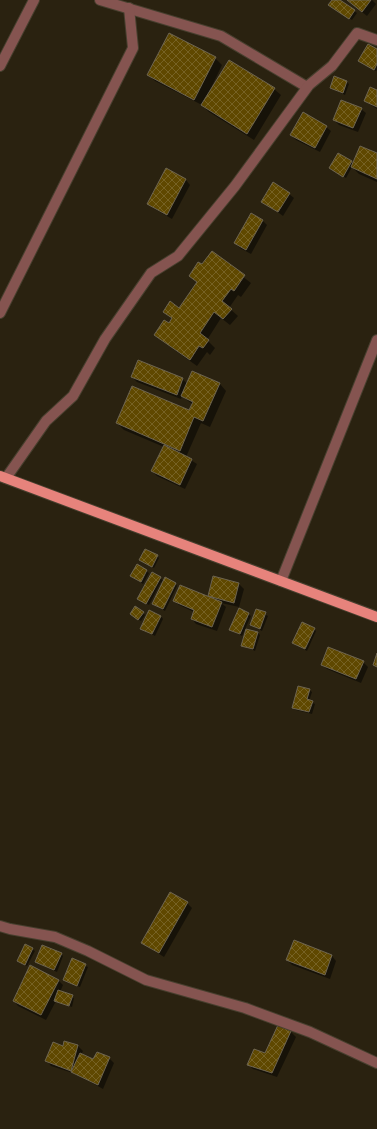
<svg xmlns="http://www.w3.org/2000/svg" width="377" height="1129" font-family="Poppins,sans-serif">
<defs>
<pattern id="building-cross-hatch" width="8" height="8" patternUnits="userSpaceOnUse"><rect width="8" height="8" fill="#5f4800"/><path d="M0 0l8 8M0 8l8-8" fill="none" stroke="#766224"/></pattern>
</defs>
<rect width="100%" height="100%" fill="#2a2210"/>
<g fill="#0007">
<polygon points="333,0 338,0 357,13 352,20 332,7"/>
<polygon points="347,0 372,0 376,4 367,16"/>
<polygon points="169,34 215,58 222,65 209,92 210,92 274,89 281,95 254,140 209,112 202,105 155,81 148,74"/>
<polygon points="377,50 377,70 376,71 360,61"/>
<polygon points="346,82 349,84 345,95 331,88"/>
<polygon points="377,91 377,109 365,101"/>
<polygon points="361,109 366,113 358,132 339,125 334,120"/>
<polygon points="326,127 331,131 320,152 296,140 291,135"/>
<polygon points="339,154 354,164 377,154 377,182 359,174 352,167 346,178 333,170"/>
<polygon points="166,169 186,180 190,185 172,219 153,208 148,203"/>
<polygon points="289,194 294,198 283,216 263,201"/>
<polygon points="262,220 267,225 251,254 240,248 235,243"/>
<polygon points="212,253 251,283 241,297 238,295 229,308 238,316 230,325 221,318 207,340 215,348 210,355 207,352 197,366 162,341 155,335 169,325 173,319 164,312 180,310 198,283 190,275 203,266"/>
<polygon points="193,372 220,384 226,391 210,427 201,423 186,457 197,464 185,489 157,476 152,471 164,447 124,430 117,423 189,412 192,404 182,396 181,399 137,382 132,377 182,379 188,384"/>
<polygon points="157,556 159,558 154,568 141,560"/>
<polygon points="137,566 149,573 143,584 132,576"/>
<polygon points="153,574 164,581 175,583 177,586 165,611 153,604 163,583 161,582 149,605 141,601"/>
<polygon points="214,577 239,584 244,589 239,607 221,603 226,607 217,631 196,624 192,619 194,612 179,605 174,601 209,598"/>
<polygon points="239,609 251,616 242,636 230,629"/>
<polygon points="257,610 268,616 262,631 251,625"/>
<polygon points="143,613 145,615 141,621 133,616"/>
<polygon points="161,616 163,619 155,636 141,628"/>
<polygon points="314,629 316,631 307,651 293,643"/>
<polygon points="258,633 260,635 255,651 243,645"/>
<polygon points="363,662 368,667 361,683 327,669 322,665"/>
<polygon points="309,690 312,692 309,701 315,704 312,714 296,710 293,708"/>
<polygon points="187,903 192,908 164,957 142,943"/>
<polygon points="294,942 332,956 336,961 330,979 292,965 287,960"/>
<polygon points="26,945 35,951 27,966 18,960"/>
<polygon points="61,954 63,956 57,972 36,962"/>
<polygon points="72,960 88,967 80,987 64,980"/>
<polygon points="58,980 63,985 60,992 74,998 72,1007 56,1001 46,1020 18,1006 14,1001"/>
<polygon points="279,1026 291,1032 296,1037 277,1077 253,1069 248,1064 266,1054"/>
<polygon points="65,1042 78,1046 83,1051 81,1055 94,1061 109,1058 114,1063 103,1089 76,1074 51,1066 47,1061 63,1047"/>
</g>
<g fill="url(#building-cross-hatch)" stroke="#6d6450">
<polygon points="332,0 340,0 355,10 349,19 328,5"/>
<polygon points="347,0 371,0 362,12"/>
<polygon points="169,33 216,57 194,100 147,75"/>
<polygon points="368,44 377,49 377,64 374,70 358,61"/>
<polygon points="229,60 275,88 247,134 201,105"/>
<polygon points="334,76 347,81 343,93 330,88"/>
<polygon points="370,87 377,90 377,107 364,101"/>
<polygon points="341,100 362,108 353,128 333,120"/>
<polygon points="303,112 327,126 315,148 290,135"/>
<polygon points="360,146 377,153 377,179 351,167"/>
<polygon points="338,153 352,161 343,177 329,168"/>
<polygon points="166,168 186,179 167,215 147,204"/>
<polygon points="273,182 290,193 278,212 261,202"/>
<polygon points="251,213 263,220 246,250 234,243"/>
<polygon points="212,251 245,275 234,291 231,289 222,301 232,309 223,319 214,312 200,333 209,340 203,348 199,346 190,360 154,335 164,320 169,323 172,318 163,312 170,301 179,308 197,282 189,276 198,262 202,264"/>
<polygon points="138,360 183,378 177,395 131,377"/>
<polygon points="192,371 220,383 203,421 194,417 180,451 116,423 132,386 189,410 193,402 181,396"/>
<polygon points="164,445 192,459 180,485 151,471"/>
<polygon points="145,549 158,555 152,567 139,560"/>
<polygon points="137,564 147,570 141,582 130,576"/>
<polygon points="152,572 161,577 146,604 137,599"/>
<polygon points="213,576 239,583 234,603 208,596"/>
<polygon points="165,577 176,583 163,609 152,604"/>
<polygon points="180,585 222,602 212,627 191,619 194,610 173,601"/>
<polygon points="135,606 144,612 138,620 130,614"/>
<polygon points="239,608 249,613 240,634 229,630"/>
<polygon points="256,609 266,612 260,629 250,625"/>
<polygon points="149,610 161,616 152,634 140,629"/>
<polygon points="302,622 315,628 305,649 292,643"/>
<polygon points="246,629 258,632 253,649 241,646"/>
<polygon points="328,647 364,661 356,679 321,665"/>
<polygon points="377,653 377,667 373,665"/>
<polygon points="298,686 310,689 307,699 313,701 309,712 292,708"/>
<polygon points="170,892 188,902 159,953 141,943"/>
<polygon points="294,940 332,955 325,975 286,960"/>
<polygon points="25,944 33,948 25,965 17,961"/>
<polygon points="42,945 62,953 54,970 35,962"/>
<polygon points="72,958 86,964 77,986 63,980"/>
<polygon points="30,965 59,980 41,1015 13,1001"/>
<polygon points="58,990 73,995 69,1006 54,1001"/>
<polygon points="278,1025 291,1031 272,1073 247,1065 254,1049 265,1053"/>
<polygon points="64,1041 78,1045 71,1071 45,1061 53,1042 63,1046"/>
<polygon points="97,1052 110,1057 98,1085 71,1072 80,1053 93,1059"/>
</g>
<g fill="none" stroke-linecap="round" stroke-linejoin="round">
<defs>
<g id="minor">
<polyline points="100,0 221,36 307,87"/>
<polyline points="0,66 34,0"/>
<polyline points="0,313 133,48 129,8"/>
<polyline points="6,478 46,421 73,396 105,339 151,273 178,256 235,186 309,85 332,66 357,33 377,40"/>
<polyline points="281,581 377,340"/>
<polyline points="0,926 10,929 55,937 88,951 146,980 245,1008 310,1032 377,1063"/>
</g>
<polyline id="major" points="0,476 377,617"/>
</defs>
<use href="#minor" stroke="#473f2e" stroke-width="12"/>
<use href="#major" stroke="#473f2e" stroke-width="12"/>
<use href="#minor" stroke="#855450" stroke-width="10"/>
<use href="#major" stroke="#e7837c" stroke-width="10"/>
</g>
</svg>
